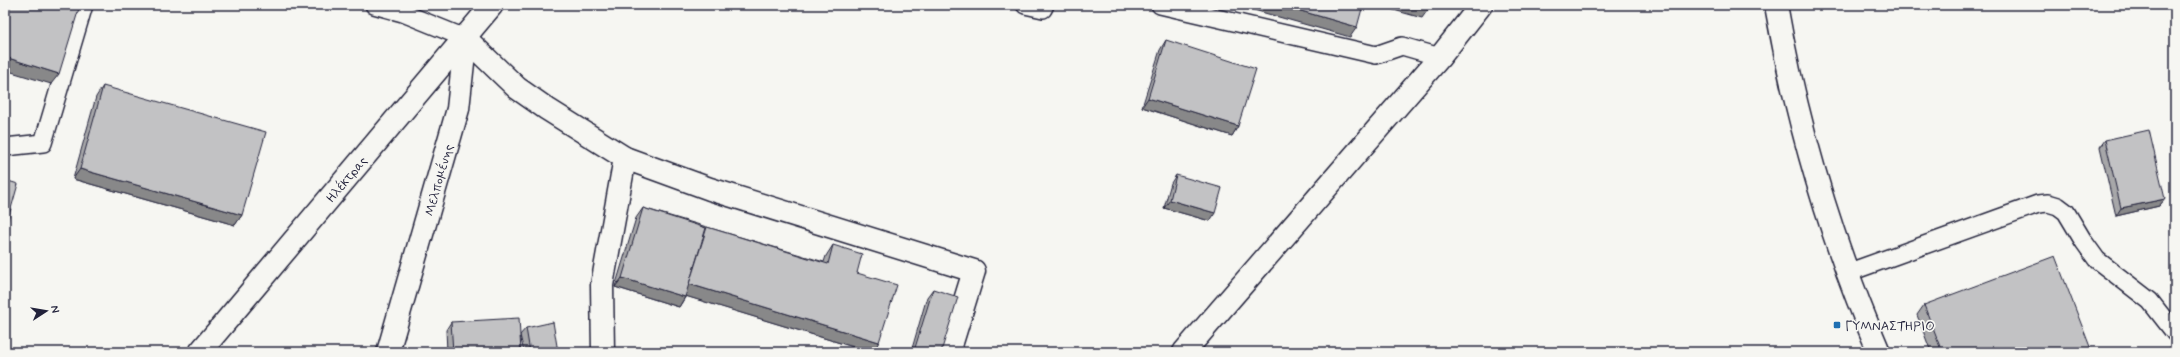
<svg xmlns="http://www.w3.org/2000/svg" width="2180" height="357" font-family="Mynerve,sans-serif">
<rect width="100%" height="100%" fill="#f6f6f2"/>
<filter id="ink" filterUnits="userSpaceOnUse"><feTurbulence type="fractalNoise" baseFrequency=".025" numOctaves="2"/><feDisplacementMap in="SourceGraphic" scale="8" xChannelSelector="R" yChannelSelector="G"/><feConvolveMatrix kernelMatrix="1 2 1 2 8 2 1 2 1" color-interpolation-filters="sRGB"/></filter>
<g filter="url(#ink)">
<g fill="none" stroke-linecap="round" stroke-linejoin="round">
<defs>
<g id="service">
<polyline points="374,5 403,13 465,38"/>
<polyline points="1025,5 1043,9 1045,5"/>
<polyline points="1160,5 1376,55 1402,46 1440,57"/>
<polyline points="5,147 43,143 84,5"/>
<polyline points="1847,273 2038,204 2048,203 2058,206 2066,212 2084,242 2097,260 2150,301 2175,333"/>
</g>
<g id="minor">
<polyline points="465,38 517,88 547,109 625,158 710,189 974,271 949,352"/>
<polyline points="200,352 492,5"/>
<polyline points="388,352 458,109 466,35"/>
<polyline points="603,352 602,285 625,158"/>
<polyline points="1184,352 1440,57 1481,5"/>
</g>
<path id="tertiary" d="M1776,5c21,120 55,235 103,347"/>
</defs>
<use href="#service" stroke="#22223b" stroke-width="20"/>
<use href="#minor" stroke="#22223b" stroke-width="25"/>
<use href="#tertiary" stroke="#22223b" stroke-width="25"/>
<use href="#service" stroke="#f6f6f2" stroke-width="17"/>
<use href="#minor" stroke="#f6f6f2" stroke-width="22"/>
<use href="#tertiary" stroke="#f6f6f2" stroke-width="22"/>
</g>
<g fill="#a7a7a9" stroke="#22223b">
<polygon points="1166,40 1238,126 1232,136 1142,107 1160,50"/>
<polygon points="103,86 242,215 235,225 73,179 96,97"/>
<polygon points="2105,140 2165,199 2159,206 2116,216 2100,147"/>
<polygon points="1176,175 1210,221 1164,208 1171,183"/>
<polygon points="643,208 824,262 826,256 833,245 857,273 870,352 686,296 679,307 615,287 636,218"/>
<polygon points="933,289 941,352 911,352 927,297"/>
<polygon points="1924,305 2092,352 1931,352 1917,315"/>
<polygon points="451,322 521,352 447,352 446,330"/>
<polygon points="526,328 558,352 524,352 520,335"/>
</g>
<g fill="#888889" stroke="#22223b">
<polygon points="734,5 748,5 745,8"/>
<polygon points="1236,5 1280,5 1357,27 1350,37"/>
<polygon points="1376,5 1420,5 1429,8 1422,18"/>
<polygon points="5,57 59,74 51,84 5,70"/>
<polygon points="1148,98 1238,126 1232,136 1142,107"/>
<polygon points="80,169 242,215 235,225 73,179"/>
<polygon points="2165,199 2159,206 2116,216 2121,208"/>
<polygon points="1170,200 1215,213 1210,221 1164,208"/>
<polygon points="622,278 685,297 679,307 615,287"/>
<polygon points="689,284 879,342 873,352 870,352 682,295"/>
</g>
<g fill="#c2c2c4" stroke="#22223b">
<polygon points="5,5 80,5 59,74 5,57"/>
<polygon points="1280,5 1363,5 1357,27"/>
<polygon points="1420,5 1430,5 1429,8"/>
<polygon points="1166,40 1256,69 1238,126 1148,98"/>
<polygon points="103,86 266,132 242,215 80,169"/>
<polygon points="2149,130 2165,199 2121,208 2105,140"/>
<polygon points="1176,175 1222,188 1215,213 1170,200"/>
<polygon points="5,180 18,184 5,230"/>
<polygon points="643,208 706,228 685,297 622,278"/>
<polygon points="707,227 828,264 833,245 862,254 857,273 897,285 879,342 689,284"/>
<polygon points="2055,256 2092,352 1942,352 1924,305"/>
<polygon points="933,289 958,297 941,352 916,352 914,351"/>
<polygon points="519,318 521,352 453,352 451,322"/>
<polygon points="553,322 558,352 530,352 526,328"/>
<polygon points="2175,349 2175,352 2167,352"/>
</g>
</g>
<rect fill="#1f6fb2" stroke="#f6f6f2" stroke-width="1.5" x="1833" y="321" width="8" height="8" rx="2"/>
<g text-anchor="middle" stroke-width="3.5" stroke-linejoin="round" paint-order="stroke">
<g font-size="13" fill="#22223b" stroke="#f6f6f2">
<text transform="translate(346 179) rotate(-50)" y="5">Ηλέκτρας</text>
<text transform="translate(438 180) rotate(-74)" y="5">Μελπομένης</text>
</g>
<g font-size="13" fill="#22223b" stroke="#f6f6f2" text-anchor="start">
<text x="1845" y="330">ΓΥΜΝΑΣΤΗΡΙΟ</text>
</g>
</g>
<rect width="2180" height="357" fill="none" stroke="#f6f6f2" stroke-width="20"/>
<rect x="10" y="10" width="2160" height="337" fill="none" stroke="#22223b" stroke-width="1.5" filter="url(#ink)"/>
<g transform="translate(46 311) rotate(78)" stroke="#f6f6f2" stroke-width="3" paint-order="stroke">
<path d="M0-3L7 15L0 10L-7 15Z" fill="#22223b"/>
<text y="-6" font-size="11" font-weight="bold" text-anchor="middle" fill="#22223b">N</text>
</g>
</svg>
